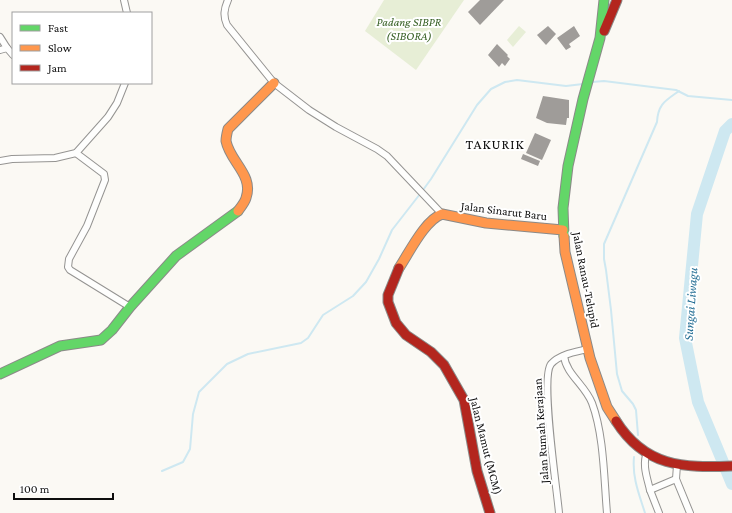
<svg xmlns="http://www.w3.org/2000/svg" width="732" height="513" font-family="'Crimson Pro',serif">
<rect width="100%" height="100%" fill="#fbf9f4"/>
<g fill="#e7eed6">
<polygon points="384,0 464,0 416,70 365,31"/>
<polygon points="519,26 526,32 513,47 507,40"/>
</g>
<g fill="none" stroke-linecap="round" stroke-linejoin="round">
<g stroke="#cee8f1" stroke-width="2">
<polyline points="592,82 604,81 676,90 688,96 732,100"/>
<polyline points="423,190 431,179 477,105 491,89 505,82 517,80 566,86 583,84"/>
<path d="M638,435l-2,-25 -3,-6 -11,-13 -5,-17 -6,-64 -5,-40 -2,-11v-15l53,-122c1,-18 8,-21 22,-31"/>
<path d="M634,457c-2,20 5,37 11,56"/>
<polyline points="162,471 183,462 190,449 193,414 199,392 227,364 248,354 301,343 308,338 323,315 353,296 366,282 379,259 392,230 420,194"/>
</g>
<polyline stroke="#cee8f1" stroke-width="12" points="732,124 725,131 697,214 685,338 698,402 732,484"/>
</g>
<g fill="#9f9c99">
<polygon points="480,0 504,0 480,25 468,12"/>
<polygon points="548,26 556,34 546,45 537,35"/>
<polygon points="574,26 580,36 569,44 571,47 566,50 557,38"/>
<polygon points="497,44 508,55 507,56 510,59 505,66 502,63 499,67 488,55"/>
<polygon points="543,96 569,100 569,118 567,118 566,125 547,123 536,118"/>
<polygon points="535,133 551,140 542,160 526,153"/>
<polygon points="523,154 540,161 538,166 521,159"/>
</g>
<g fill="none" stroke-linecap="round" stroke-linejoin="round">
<defs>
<g id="street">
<polyline points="124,0 127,13"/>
<path d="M228,0c-4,9 -5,16 -1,25l47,58 35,27 27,17 41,22 10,7 55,58"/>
<polyline points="0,37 7,48"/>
<polyline points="0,50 7,48 13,55"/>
<polyline points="76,153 104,174 105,180 87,226 69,259 68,267 70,270 130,307"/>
<polyline points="0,161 12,159 55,158 76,153 108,117 117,103 125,83"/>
<path d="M564,356c2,18 21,29 28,47 12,32 12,76 15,110"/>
<path d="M647,452c-5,13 0,25 3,38"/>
<polyline points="677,465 676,479 690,513"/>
<path d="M559,513c-2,-24 -19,-135 -8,-149 9,-10 25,-12 37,-15"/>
<polyline points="659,513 650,490 676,479"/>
</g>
<g id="fast">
<polyline points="564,236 563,208 568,166 583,99 600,38 604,0"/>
<polyline points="0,374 60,346 101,340 112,330 130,307 176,256 238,211"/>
</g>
<g id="slow">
<path d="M238,211c3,-4 7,-9 8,-13 8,-23 -16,-36 -20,-57 0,-4 1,-8 2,-12l46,-46"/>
<polyline points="564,236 565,252 590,358 607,407 616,421"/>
<path d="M399,268c10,-15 26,-48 43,-54l44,9 77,7"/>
</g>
<g id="jam">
<polyline points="604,31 617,0"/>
<polyline points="399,268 388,295 388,302 396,323 406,335 431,352 444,365 464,400 477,471 490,513"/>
<path d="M616,421c29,46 67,47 116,45"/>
</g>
</defs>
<use href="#street" stroke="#959492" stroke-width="8"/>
<use href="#fast" stroke="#8b8a88" stroke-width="11"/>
<use href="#slow" stroke="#8b8a88" stroke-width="11"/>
<use href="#jam" stroke="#8b8a88" stroke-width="11"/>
<use href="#street" stroke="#fefefd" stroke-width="6"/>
<use href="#fast" stroke="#63d668" stroke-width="9"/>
<use href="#slow" stroke="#ff974d" stroke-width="9"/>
<use href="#jam" stroke="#b3261e" stroke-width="9"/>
</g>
<g text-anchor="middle" stroke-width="4" stroke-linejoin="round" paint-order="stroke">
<g font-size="12" font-style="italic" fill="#376025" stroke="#fff">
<text x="409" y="26">Padang SIBPR<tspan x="409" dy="14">(SIBORA)</tspan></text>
</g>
<g font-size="12" fill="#0e0e0e" stroke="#fff">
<text transform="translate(504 211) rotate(7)" y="4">Jalan Sinarut Baru</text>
<text transform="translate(586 280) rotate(79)" y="4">Jalan Ranau-Telupid</text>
<text transform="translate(541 431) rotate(-94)" y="4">Jalan Rumah Kerajaan</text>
<text transform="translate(486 446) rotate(76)" y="4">Jalan Mamut (MCM)</text>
</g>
<g font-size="13" font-style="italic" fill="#246e94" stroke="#fff">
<text transform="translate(690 304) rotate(-86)" y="5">Sungai Liwagu</text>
</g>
<g font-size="14" letter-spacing="1" fill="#0e0e0e" stroke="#fff">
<text x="495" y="149">TAKURIK</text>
</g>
</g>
<rect x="12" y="12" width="140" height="72" fill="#ffffff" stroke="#9f9f9f"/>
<rect x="20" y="25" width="20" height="6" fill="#63d668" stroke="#9f9f9f"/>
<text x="48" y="32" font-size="12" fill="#0e0e0e">Fast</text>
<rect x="20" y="45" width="20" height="6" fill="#ff974d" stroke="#9f9f9f"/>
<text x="48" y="52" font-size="12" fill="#0e0e0e">Slow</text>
<rect x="20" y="65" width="20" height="6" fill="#b3261e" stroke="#9f9f9f"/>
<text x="48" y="72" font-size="12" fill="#0e0e0e">Jam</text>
<path d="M14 493v6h99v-6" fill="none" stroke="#0e0e0e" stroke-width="2"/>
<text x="20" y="493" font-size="12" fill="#0e0e0e" stroke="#ffffff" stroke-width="3" paint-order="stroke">100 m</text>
</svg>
